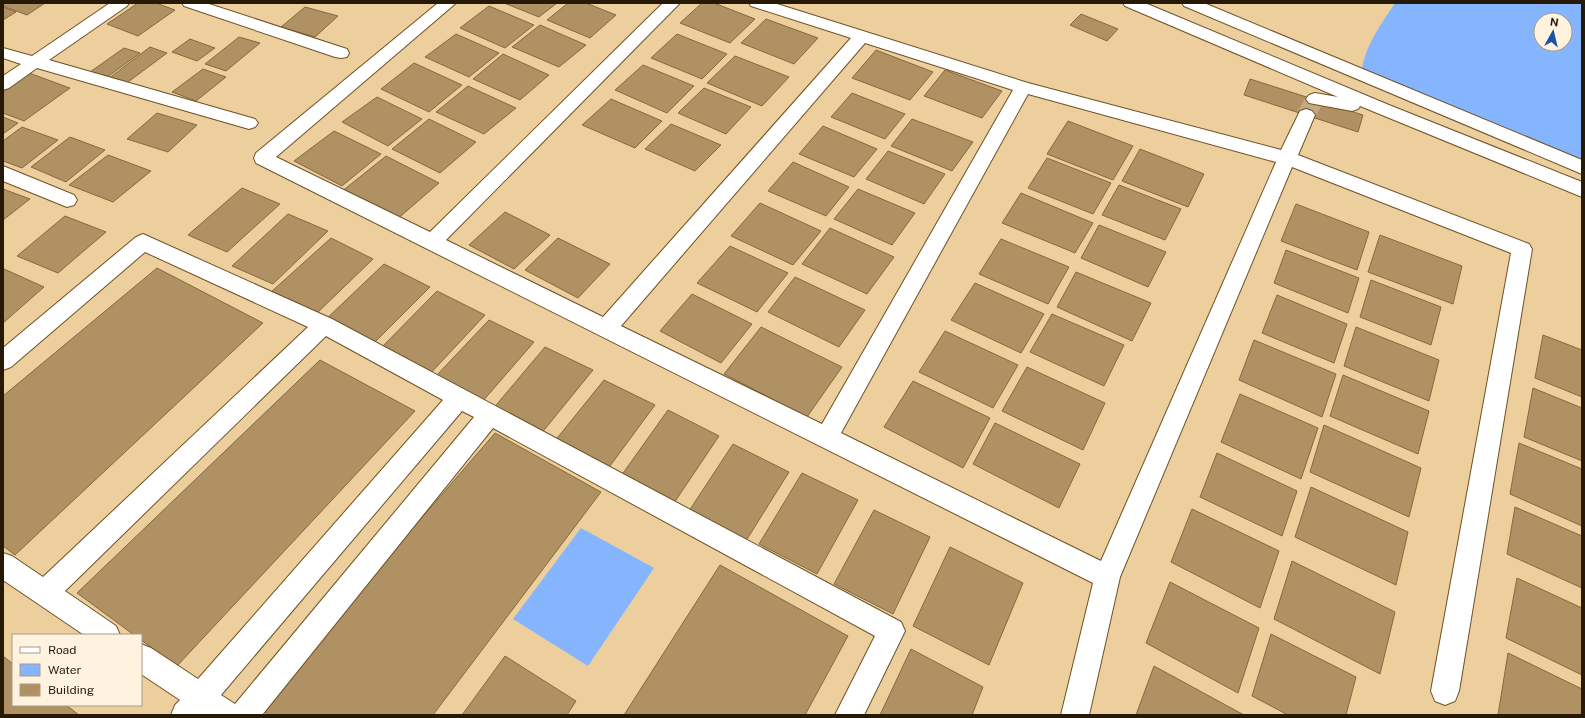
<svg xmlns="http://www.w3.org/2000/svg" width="1585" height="718" font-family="'Public Sans',sans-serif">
<rect width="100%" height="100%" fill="#edce9d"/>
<g fill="#85b5fe" fill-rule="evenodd">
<path d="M1395,3h187v158l-220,-92c4,-25 20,-46 33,-66zM1541,20h24v24h-24z"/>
<polygon points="581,528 654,568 588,666 513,619"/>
</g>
<g fill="#af9163" stroke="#86693c">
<polygon points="3,3 45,3 27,15 3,6"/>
<polygon points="138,3 156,3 175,10 138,36 107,24"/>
<polygon points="504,3 557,3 539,17"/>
<polygon points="568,3 586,3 616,15 590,38 547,20"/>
<polygon points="702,3 714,3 755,19 730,43 680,23"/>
<polygon points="489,6 534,25 505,48 460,28"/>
<polygon points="3,7 16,12 3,20"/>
<polygon points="305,7 338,16 315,37 281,27"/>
<polygon points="1081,14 1118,29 1107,41 1070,25"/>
<polygon points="766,19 818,38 794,64 741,43"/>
<polygon points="540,25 586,45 559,67 512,47"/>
<polygon points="456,34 499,53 469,77 425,57"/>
<polygon points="677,34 727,54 702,79 651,58"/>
<polygon points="239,37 260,43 226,71 205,64"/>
<polygon points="190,39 215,48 197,61 172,52"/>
<polygon points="150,47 167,53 124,85 108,79"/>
<polygon points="124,48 140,53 106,78 90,72"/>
<polygon points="876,50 933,72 910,100 852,78"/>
<polygon points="503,54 549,75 520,100 473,79"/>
<polygon points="735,56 789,77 762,106 707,83"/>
<polygon points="414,63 462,85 429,112 381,89"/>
<polygon points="643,65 694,86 667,113 615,90"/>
<polygon points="203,69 226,77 196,101 172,92"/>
<polygon points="945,70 1002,91 982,118 924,96"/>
<polygon points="29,73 70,88 24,121 3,113 3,92"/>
<polygon points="1250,79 1363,115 1358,132 1244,95"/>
<polygon points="468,86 516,108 484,134 436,112"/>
<polygon points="704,88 751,107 726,134 678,113"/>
<polygon points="852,93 905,114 885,139 831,117"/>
<polygon points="377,97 422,119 388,146 342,122"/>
<polygon points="611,99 662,121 635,148 582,125"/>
<polygon points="157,113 197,125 168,152 127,139"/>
<polygon points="3,117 18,123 3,134"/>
<polygon points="429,119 476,142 440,173 392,149"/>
<polygon points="912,119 973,142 952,171 891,146"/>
<polygon points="1068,121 1133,146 1113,180 1047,154"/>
<polygon points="671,124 721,145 695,171 645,149"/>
<polygon points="823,126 877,149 854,177 799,154"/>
<polygon points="22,127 58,140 22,168 3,161 3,141"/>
<polygon points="334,131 381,154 342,186 294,161"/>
<polygon points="70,137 105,150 66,182 31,167"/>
<polygon points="1140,149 1204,174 1188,207 1122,181"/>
<polygon points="888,151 945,174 924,204 866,179"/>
<polygon points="108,155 151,171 113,202 69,185"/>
<polygon points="386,156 439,183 395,221 341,192"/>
<polygon points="1047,158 1111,183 1093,214 1028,188"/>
<polygon points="793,162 849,187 826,216 768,191"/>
<polygon points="1119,185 1181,209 1165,240 1102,215"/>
<polygon points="242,188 280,204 227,252 188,235"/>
<polygon points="3,189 30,199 3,220"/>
<polygon points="858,189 915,213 892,245 834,219"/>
<polygon points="1021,193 1093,223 1075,253 1002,223"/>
<polygon points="760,203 821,231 793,265 731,236"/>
<polygon points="1296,204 1369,232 1357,270 1281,241"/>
<polygon points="505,212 550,235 514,269 469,245"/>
<polygon points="288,214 328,231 273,284 232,266"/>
<polygon points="65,216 106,232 58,273 17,256"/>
<polygon points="1099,225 1166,252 1148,287 1081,258"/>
<polygon points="830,228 894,257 867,294 802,264"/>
<polygon points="1380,235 1462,266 1453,304 1368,272"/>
<polygon points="331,238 373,259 315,315 271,292"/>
<polygon points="558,238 610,264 578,298 525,270"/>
<polygon points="1001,239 1069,267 1048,304 979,274"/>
<polygon points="730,246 788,273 757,312 697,283"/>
<polygon points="1286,250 1359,278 1348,313 1274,283"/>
<polygon points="384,264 430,287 370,347 323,322"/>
<polygon points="157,268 263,323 15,555 3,546 3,396"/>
<polygon points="4,269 44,287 3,323 3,270"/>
<polygon points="1076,272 1151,303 1132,341 1057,307"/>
<polygon points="795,277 865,310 839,347 768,312"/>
<polygon points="1371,280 1441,307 1431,345 1360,317"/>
<polygon points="975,283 1044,314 1021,353 951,320"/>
<polygon points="437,291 485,315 428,376 379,350"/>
<polygon points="692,294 752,324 721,363 660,331"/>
<polygon points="1277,295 1347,324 1334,363 1262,333"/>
<polygon points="1052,314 1124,345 1104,386 1030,352"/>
<polygon points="489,320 534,342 482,402 435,377"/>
<polygon points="761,327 842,367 807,417 724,374"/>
<polygon points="1356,327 1439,360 1429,401 1344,366"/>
<polygon points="945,331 1018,365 993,408 919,372"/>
<polygon points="1543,335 1582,350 1582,397 1535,378"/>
<polygon points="1254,340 1336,374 1322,417 1239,380"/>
<polygon points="545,347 593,370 540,435 492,410"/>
<polygon points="320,360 415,411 177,666 141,640 141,635 134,635 77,593"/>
<polygon points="1027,367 1105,403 1083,450 1002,411"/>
<polygon points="1343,375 1429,411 1418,454 1330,416"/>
<polygon points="604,380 655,405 607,470 554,442"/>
<polygon points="913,381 990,418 963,468 884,427"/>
<polygon points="1533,388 1582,408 1582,461 1524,437"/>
<polygon points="1240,394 1318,428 1301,479 1221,442"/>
<polygon points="668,410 719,436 674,503 621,476"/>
<polygon points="995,423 1080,464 1059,508 973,464"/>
<polygon points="1324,425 1421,468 1409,517 1310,472"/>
<polygon points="495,433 601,492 433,715 269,715 258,707"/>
<polygon points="1519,443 1582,469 1582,526 1510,494"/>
<polygon points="733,444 789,472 744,544 687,514"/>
<polygon points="1217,453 1297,491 1282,536 1200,497"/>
<polygon points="802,473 858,500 817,574 759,544"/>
<polygon points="1311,487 1408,532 1396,585 1295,537"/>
<polygon points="1515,507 1582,536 1582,588 1507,554"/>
<polygon points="1192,509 1279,551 1260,608 1171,562"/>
<polygon points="874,510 930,537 893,614 834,584"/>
<polygon points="950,547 1023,583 989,665 913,626"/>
<polygon points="1292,561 1395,612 1380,674 1274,619"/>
<polygon points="720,565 848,636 805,715 624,715"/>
<polygon points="1517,578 1582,608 1582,675 1506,638"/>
<polygon points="1170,582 1259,628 1238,693 1146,643"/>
<polygon points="1271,634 1356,677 1346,715 1288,715 1252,696"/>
<polygon points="911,649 983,687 972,715 880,715"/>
<polygon points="1508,653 1582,689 1582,715 1498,715"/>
<polygon points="3,656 13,664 13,705 66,705 79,715 3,715"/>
<polygon points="505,656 576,701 567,715 462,715"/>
<polygon points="1154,666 1244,715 1136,715"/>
</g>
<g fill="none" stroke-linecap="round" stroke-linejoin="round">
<polyline stroke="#c5aa7f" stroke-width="18" stroke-dasharray="18 9" stroke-linecap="butt" points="1306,115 1315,99"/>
<defs>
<g id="street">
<polygon points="110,3 129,3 127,6 49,60 255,119 258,123 255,127 249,129 37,68 9,88 3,90 3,76 21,64 3,58 3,48 32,56"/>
<polygon points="182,3 206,3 347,49 349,53 347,57 341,58 335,57 184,6"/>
<path d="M438,3h18l-180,154 154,75 233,-229h17l-234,237 157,77 248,-279 -100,-32 -2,-3h25l254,80 253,67 19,-39 6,-2 6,2 3,4 -17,40 231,89 3,5 -73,442 -4,10 -10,4 -10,-4 -4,-10 80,-438 -219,-86 -172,410 -31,138h-28l32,-132 -837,-420 -2,-5 2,-5zM865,43l148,47 -191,334 -201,-98zM1028,94l248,68 -175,399 -260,-128z"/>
<polygon points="1123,3 1145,3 1389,105 1582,182 1582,197 1360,106 1358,109 1352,111 1309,103 1306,99 1309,95 1315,93 1338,97 1125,6"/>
<polygon points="1182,3 1204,3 1582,160 1582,174 1184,6"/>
<polygon points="3,166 74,195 77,200 74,205 67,207 3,181"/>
<path d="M143,234l189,85 569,303 4,9 -41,84h-29l40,-79 -382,-208 -231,287h-91l4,-10 5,-5 -39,-26v-30l10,4 47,31 245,-279 -117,-64 -261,255 51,35 4,9h-36l-81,-55v-27l9,3 31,21 265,-250 -163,-75 -134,115 -8,3v-22l133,-111zM462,411l12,6 -239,287 -14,-9z"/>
</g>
</defs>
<use href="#street" stroke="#6e5225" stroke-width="2"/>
<use href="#street" fill="#fff" fill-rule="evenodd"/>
</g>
<rect width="1585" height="718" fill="none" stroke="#261a07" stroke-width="8"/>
<rect x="12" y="634" width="130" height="72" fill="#fff2df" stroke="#a89c89"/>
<rect x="20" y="647" width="20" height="6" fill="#ffffff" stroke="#a89c89"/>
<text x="48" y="654" font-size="12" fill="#261a07">Road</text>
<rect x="20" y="664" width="20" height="12" fill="#85b5fe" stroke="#a89c89"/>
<text x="48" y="674" font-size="12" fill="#261a07">Water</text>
<rect x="20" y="684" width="20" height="12" fill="#af9163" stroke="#a89c89"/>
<text x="48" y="694" font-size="12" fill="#261a07">Building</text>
<g transform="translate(1553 32) rotate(8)"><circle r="19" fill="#fff2df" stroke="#a89c89"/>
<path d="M0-3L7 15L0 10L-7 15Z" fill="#1953a4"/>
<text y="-6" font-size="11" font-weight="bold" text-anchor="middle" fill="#261a07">N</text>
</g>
</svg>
